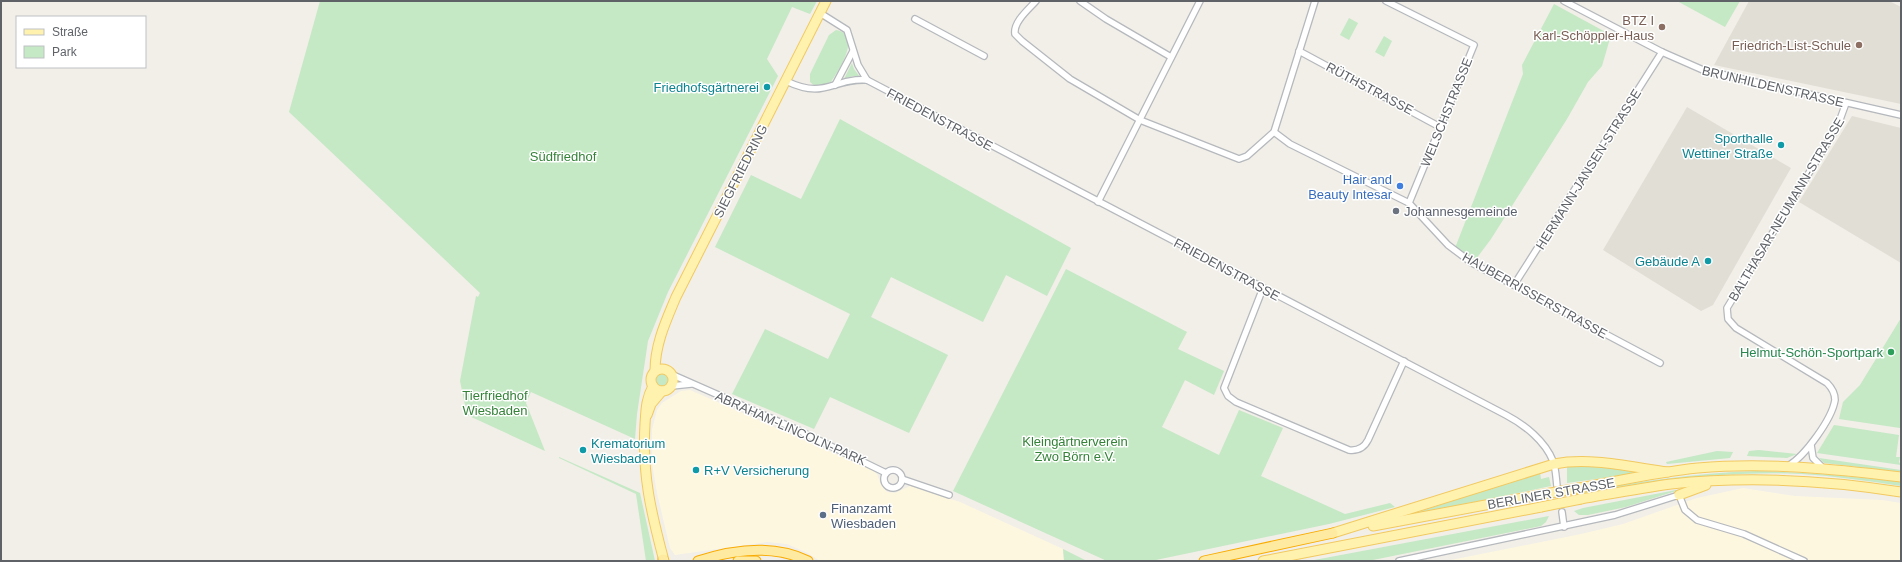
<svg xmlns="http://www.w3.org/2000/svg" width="1902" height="562" font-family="Helvetica,sans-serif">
<rect width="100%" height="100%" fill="#f1efe8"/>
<g fill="#fef7e0">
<polygon points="690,390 872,470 877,474 881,485 887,492 895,493 910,486 960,502 1063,549 1064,561 820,561 808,553 787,544 767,542 675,555 670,548 657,493 652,463 652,430 657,410 662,403 681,391"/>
<polygon points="1743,488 1795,496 1882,500 1901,503 1901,561 1446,561 1581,534 1623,524 1697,498"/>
</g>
<g fill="#e1ded6">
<polygon points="1749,1 1889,1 1901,7 1901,104 1714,65"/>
<polygon points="1687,107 1791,168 1713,305 1701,311 1603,250"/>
<polygon points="1852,116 1901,128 1901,263 1799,202"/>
</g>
<g fill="#c5e8c5">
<polygon points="320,1 817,1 810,14 792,7 767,59 778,76 668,292 648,341 637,414 635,439 531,392 526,403 545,451 467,415 460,381 476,296 478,297 480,293 289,112"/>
<polygon points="1677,1 1740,1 1725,27"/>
<polygon points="1554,4 1611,35 1602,66 1588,82 1567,119 1491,239 1476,259 1455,248 1523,74 1522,65"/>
<polygon points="1349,18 1358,23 1349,40 1340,35"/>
<path d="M836,30c27,4 2,42 -6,53l-14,4 -6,-5v-8l19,-39z"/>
<polygon points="1384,36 1392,41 1384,57 1375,52"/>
<polygon points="852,63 854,69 860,77 853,76 844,79"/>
<polygon points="840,119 1071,248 1047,296 1006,275 983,322 891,277 871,317 948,355 909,433 830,397 814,429 732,394 765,329 828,359 850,314 715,247 751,175 801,199"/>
<polygon points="1066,269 1187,332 1178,349 1224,371 1214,395 1185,380 1162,427 1219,455 1239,410 1283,428 1261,476 1345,514 1390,503 1395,507 1329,524 1151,561 1107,561 953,491"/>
<polygon points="1901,318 1900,428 1839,419 1843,402 1860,385"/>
<circle cx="662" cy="380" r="6"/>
<polygon points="1834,425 1899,435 1896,457 1900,457 1899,462 1901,465 1817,453"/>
<polygon points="1759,450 1797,454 1787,458 1747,456 1749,451"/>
<polygon points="1717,451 1733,452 1730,458 1667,464 1666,462"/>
<polygon points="559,457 640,493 655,561 646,561 636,494 559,458"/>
<polygon points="1819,458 1901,470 1901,472 1824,463"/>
<polygon points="1587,465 1630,470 1640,473 1567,483 1567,466"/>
<path d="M1756,471c49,1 96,5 145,11v4c-33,-5 -66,-10 -99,-12 -77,-4 -152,8 -226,22l-1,-3c60,-11 119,-20 181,-22z"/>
<polygon points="1540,472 1541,479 1549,477 1551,486 1403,517"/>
<polygon points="1676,490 1676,491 1626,507 1588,515 1579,515 1574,511 1583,508"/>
<polygon points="1549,516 1546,522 1541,526 1368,561 1309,561"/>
<polygon points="1063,549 1087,561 1064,561"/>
</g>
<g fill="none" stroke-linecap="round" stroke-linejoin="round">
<defs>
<g id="minor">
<path d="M1036,1c-7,8 -23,21 -21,33l7,7 48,38 70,41 99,39 8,-3 27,-24 41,-131"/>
<polyline points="1080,1 1106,19 1171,57"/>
<polyline points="1386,1 1474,45 1409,203"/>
<polyline points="1564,1 1662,52 1703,70 1901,115"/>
<polyline points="820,13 847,30 858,65 867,80"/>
<polyline points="915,19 984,56"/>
<polyline points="1299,51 1440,127"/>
<path d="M786,81c40,19 45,-3 81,-1l639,335c19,10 39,26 47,46 3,8 3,17 4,25"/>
<polyline points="835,85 853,51"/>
<polyline points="1274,132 1290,144 1409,203 1448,245 1472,263 1660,363"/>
<polyline points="1098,202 1200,1"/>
<polyline points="1514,285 1662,52"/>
<path d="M1263,288l-39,100 4,8 8,6 113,48c9,1 15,-2 19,-10l36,-79"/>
<polyline points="673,375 800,431 886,473"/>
<polyline points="672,386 691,384"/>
<polyline points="1811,445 1813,458 1823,468"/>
<path d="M1788,466c17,-10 44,-47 47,-66 0,-7 -3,-12 -8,-17l-91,-55 -8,-9 -1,-11 111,-183 8,-22"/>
<circle cx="893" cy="479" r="9"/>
<polyline points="902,479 949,495"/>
<polyline points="1562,512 1564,527"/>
<polyline points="1399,561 1615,515 1679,495 1685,510 1697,520 1744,534 1804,561"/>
</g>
<g id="primary">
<circle cx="662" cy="380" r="11"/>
<path d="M655,371c0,-27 11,-50 21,-74l150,-296"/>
<path d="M653,386c-7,13 -7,23 -8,38 -3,51 6,88 19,137"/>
<polyline points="647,415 651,404 662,391"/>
<path d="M1579,488c39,-7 79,-16 119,-20 68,-6 136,1 203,9"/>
<polyline points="1679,495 1706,485"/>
<path d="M1581,499c29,-5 60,-11 90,-15 76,-8 154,-4 230,8"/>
<polyline points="1373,526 1539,495"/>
<path d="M1333,533l221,-69c37,-7 76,3 114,8"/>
<polyline points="1263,561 1541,507"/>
</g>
<g id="trunk">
<polyline points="663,559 663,561"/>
<path d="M698,561c34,-11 76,-17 110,0"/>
<polyline points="738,561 756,561"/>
<polyline points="1204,561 1333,533"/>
</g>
</defs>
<use href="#minor" stroke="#b5b8bc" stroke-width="8"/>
<use href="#primary" stroke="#f2c960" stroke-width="11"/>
<use href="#trunk" stroke="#f9ab00" stroke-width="11"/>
<use href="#minor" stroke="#fff" stroke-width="5.5"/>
<use href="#primary" stroke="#fff2af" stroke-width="9"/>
<use href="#trunk" stroke="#feeaa1" stroke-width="9"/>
<defs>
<g id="primary-bridge">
<polyline points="1539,495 1579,488"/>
<polyline points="1541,507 1581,499"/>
</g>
</defs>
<use href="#primary-bridge" stroke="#f2c960" stroke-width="11" stroke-linecap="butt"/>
<use href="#primary-bridge" stroke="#fff2af" stroke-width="9"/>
</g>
<g fill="#8d6e63" stroke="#fff" stroke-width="1.5">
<circle cx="1662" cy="27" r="4"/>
<circle cx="1859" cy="45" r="4"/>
</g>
<g fill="#0f9aa8" stroke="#fff" stroke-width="1.5">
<circle cx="767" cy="87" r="4"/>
<circle cx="1781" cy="145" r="4"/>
<circle cx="1708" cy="261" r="4"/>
<circle cx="583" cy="450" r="4"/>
<circle cx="696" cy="470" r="4"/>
</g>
<circle fill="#3f7fe0" stroke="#fff" stroke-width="1.5" cx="1400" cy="186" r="4"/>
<circle fill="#6b7280" stroke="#fff" stroke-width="1.5" cx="1396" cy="211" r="4"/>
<circle fill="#2e9e5b" stroke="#fff" stroke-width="1.5" cx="1891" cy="352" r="4"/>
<circle fill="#5c6f8a" stroke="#fff" stroke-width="1.5" cx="823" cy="515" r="4"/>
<g text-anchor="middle" stroke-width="3" stroke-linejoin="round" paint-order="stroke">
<g font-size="13" fill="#785e54" stroke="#fff" text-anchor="end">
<text x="1654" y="25">BTZ I<tspan x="1654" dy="15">Karl-Schöppler-Haus</tspan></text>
<text x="1851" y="50">Friedrich-List-Schule</text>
</g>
<g font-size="13" fill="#5f6368" stroke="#fff">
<text transform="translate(1773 86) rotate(13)" y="5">BRUNHILDENSTRASSE</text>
<text transform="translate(1370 88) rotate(28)" y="5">RÜTHSTRASSE</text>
<text transform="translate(1446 112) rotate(-68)" y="5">WELSCHSTRASSE</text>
<text transform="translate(940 119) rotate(28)" y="5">FRIEDENSTRASSE</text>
<text transform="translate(1588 169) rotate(-58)" y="5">HERMANN-JANSEN-STRASSE</text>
<text transform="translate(740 171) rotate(-63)" y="5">SIEGFRIEDRING</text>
<text transform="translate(1786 209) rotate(-59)" y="5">BALTHASAR-NEUMANN-STRASSE</text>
<text transform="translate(1227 269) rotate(28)" y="5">FRIEDENSTRASSE</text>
<text transform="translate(1535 295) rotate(29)" y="5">HAUBERRISSERSTRASSE</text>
<text transform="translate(791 428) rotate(24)" y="5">ABRAHAM-LINCOLN-PARK</text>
<text transform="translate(1551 493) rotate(-10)" y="5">BERLINER STRASSE</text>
</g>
<g font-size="13" fill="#0d838f" stroke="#fff" text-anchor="end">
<text x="759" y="92">Friedhofsgärtnerei</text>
<text x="1773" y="143">Sporthalle<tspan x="1773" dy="15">Wettiner Straße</tspan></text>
<text x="1700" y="266">Gebäude A</text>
<text x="591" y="448" text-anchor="start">Krematorium<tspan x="591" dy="15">Wiesbaden</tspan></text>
<text x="704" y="475" text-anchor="start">R+V Versicherung</text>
</g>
<g font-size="13" fill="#348238" stroke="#fff">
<text x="563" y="161">Südfriedhof</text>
<text x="495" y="400">Tierfriedhof<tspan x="495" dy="15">Wiesbaden</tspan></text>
<text x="1075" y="446">Kleingärtnerverein<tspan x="1075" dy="15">Zwo Börn e.V.</tspan></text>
</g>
<g font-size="13" fill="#366cbe" stroke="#fff" text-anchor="end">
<text x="1392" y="184">Hair and<tspan x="1392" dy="15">Beauty Intesar</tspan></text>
</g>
<g font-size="13" fill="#5b616d" stroke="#fff" text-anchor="start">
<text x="1404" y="216">Johannesgemeinde</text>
</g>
<g font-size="13" fill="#27864d" stroke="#fff" text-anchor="end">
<text x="1883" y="357">Helmut-Schön-Sportpark</text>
</g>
<g font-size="13" fill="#4e5e75" stroke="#fff" text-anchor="start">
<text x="831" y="513">Finanzamt<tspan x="831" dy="15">Wiesbaden</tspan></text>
</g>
</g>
<rect width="1902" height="562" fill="none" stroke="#5f6368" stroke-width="4"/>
<rect x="16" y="16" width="130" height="52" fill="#ffffff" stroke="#bfc1c3"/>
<rect x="24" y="29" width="20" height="6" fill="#fff2af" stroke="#bfc1c3"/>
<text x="52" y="36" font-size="12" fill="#5f6368">Straße</text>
<rect x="24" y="46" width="20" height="12" fill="#c5e8c5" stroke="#bfc1c3"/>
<text x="52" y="56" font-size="12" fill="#5f6368">Park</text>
</svg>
